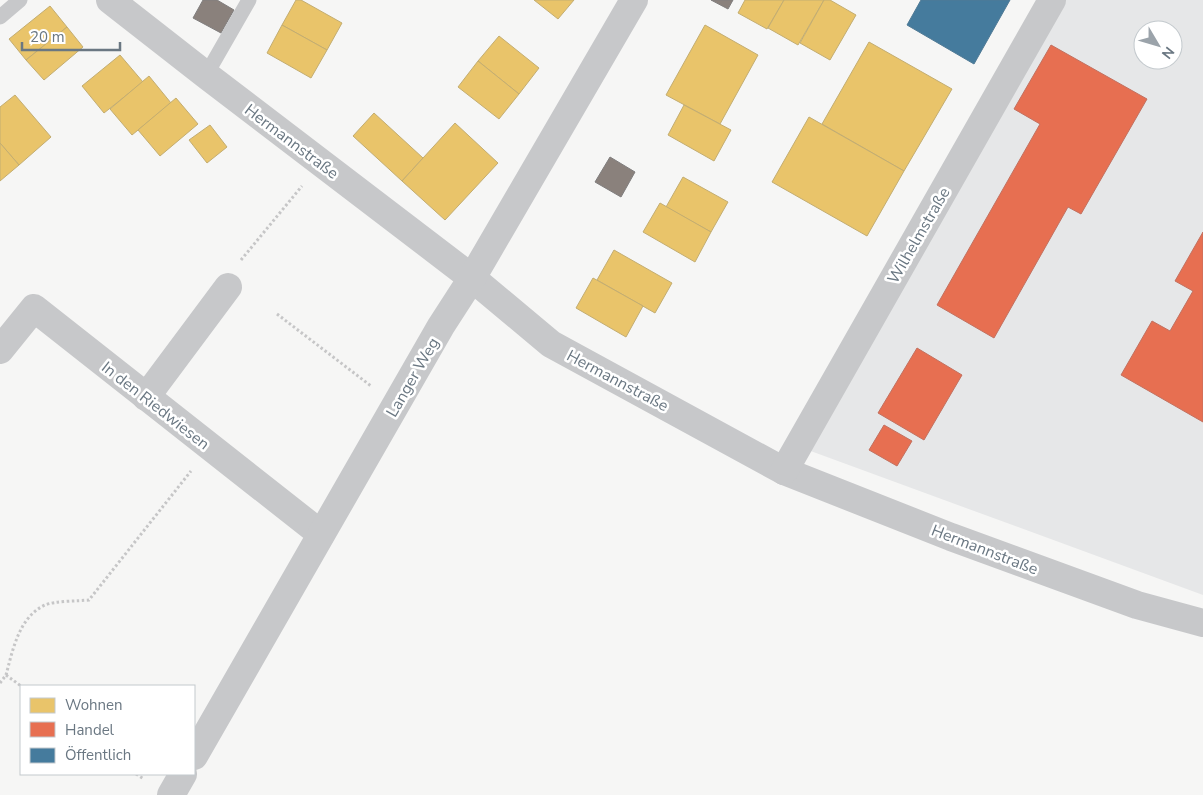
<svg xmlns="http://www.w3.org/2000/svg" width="1203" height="795" font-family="'Nunito Sans',sans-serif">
<rect width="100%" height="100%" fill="#f6f6f5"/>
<path fill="#e6e7e8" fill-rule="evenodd" d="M1048,0h155v595l-406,-149zM1143,30h30v30h-30z"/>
<g fill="#e9c46a" stroke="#c3ad71">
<polygon points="296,0 301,0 342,23 327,50 282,25"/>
<polygon points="534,0 574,0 558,19"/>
<polygon points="745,0 784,0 767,29 738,13"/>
<polygon points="784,0 824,0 798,45 768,28"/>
<polygon points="824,0 830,0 856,15 830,60 800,43"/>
<polygon points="50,6 67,27 26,60 9,39"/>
<polygon points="282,25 327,50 311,78 267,53"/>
<polygon points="705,25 758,55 720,124 666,95"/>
<polygon points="67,27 83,47 44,80 26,60"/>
<polygon points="499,36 539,68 519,94 478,61"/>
<polygon points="869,42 952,89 904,171 822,124"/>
<polygon points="120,55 143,82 104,113 82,86"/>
<polygon points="478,61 519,94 499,119 458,87"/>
<polygon points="149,76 171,103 132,135 110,109"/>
<polygon points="15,95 51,137 19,165 0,143 0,107"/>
<polygon points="176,98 198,124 160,156 138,130"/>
<polygon points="684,105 731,130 714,161 668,135"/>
<polygon points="374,113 423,158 402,181 353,136"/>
<polygon points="809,117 904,171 867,236 772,182"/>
<polygon points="455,123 498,163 445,220 402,181"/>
<polygon points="210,125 227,147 207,163 189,140"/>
<polygon points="0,143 19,165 0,181"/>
<polygon points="683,177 728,202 711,232 666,207"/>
<polygon points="660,203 711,232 695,262 643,232"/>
<polygon points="614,250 672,283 655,313 597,280"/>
<polygon points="593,278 643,306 626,337 576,308"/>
</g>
<g fill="#e76f51" stroke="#c27160">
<polygon points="1051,45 1147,99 1081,214 1068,207 994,338 937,305 1040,124 1014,109"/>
<polygon points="1203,232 1203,422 1121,375 1152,321 1170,331 1193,291 1175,281"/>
<polygon points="917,348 962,375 924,440 878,413"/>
<polygon points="884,425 912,441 897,466 869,450"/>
</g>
<polygon fill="#457b9d" stroke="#507a95" points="921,0 1010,0 974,64 907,25"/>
<g fill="#8a817c" stroke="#807e7e">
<polygon points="203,0 217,0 234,10 221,33 193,18"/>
<polygon points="711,0 733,0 728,9"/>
<polygon points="610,157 635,172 621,197 595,182"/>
</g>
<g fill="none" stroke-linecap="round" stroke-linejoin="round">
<g stroke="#c6c6c7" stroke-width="3" stroke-dasharray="2.5 2.5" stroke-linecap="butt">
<polyline points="241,260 302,186"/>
<polyline points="277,314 371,386"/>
<path d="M6,675c7,-26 13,-58 39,-70 9,-4 34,-4 44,-5l102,-129"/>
<polyline points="0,683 6,675 21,686"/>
<polyline points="136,774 144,779"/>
</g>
<g stroke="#c7c8ca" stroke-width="15">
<polyline points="0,17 20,0"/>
<polyline points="206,75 249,0"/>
</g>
<g stroke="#c7c8ca" stroke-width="28">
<polyline points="110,0 206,75 472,278 551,344 784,471 951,537 1137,605 1203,623"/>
<polyline points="0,350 34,308 321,534"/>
<polyline points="146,397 228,287"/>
<polyline points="784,471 1052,0"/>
<polyline points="194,756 441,326 472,278 634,0"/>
<polyline points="171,795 183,774"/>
</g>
</g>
<g text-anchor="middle" stroke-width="5" stroke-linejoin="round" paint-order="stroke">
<g font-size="16" fill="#6a7782" stroke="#fff">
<text transform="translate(292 141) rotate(37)" y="6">Hermannstraße</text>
<text transform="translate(918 235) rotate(-60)" y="6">Wilhelmstraße</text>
<text transform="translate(412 377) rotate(-60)" y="6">Langer Weg</text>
<text transform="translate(618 380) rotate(28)" y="6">Hermannstraße</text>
<text transform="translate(156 405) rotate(38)" y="6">In den Riedwiesen</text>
<text transform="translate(985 549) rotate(21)" y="6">Hermannstraße</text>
</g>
</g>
<rect x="20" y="685" width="175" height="90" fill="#ffffff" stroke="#c3c9cd"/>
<rect x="30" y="698" width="25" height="15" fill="#e9c46a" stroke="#c3c9cd"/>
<text x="65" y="710" font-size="15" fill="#6a7782">Wohnen</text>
<rect x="30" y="722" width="25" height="15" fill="#e76f51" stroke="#c3c9cd"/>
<text x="65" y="735" font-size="15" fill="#6a7782">Handel</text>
<rect x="30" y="748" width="25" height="15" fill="#457b9d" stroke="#c3c9cd"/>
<text x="65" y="760" font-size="15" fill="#6a7782">Öffentlich</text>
<g transform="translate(1158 45) rotate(128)"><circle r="24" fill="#ffffff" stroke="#c3c9cd"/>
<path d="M0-4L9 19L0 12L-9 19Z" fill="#9ba3aa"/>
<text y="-8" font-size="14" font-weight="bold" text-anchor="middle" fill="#6a7782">N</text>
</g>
<path d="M22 42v8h98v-8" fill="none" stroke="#6a7782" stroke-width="2.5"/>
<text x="30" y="42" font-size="15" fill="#6a7782" stroke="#ffffff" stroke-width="4" paint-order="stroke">20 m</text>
</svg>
